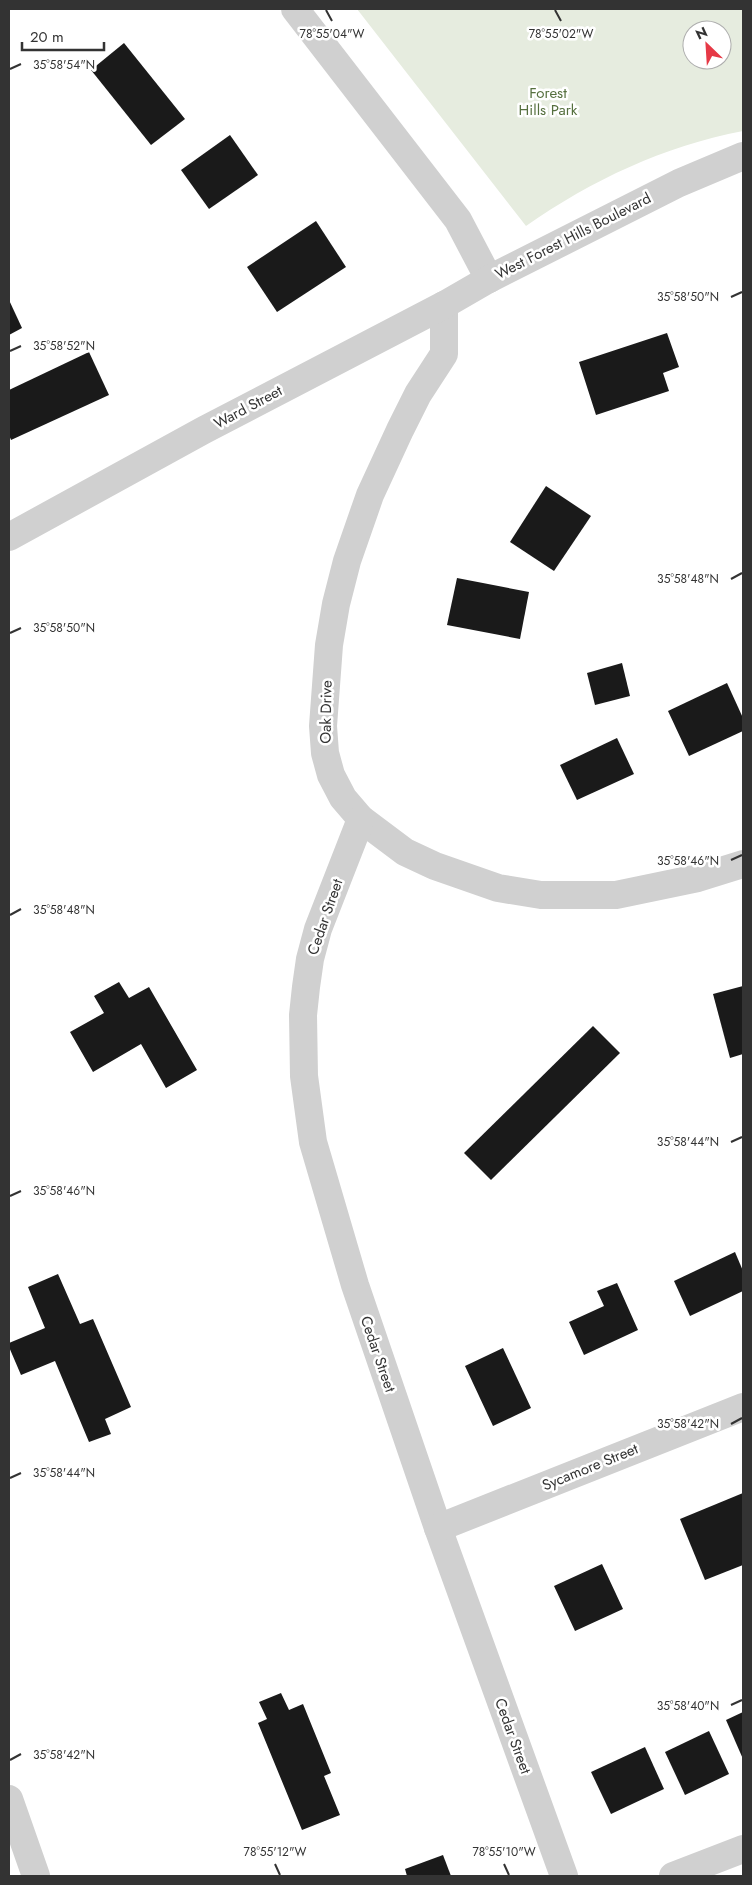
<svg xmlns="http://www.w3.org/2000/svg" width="752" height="1885" font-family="Jost,sans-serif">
<rect width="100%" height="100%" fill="#fff"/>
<path fill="#e6ecdf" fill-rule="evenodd" d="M357,9h386v122c-79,15 -151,49 -217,95zM692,30h30v30h-30z"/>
<g fill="#1a1a1a">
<polygon points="124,43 185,119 151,145 91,70"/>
<polygon points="230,135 258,175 209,209 181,170"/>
<polygon points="316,221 346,267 277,312 247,267"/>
<polygon points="9,300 22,328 9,335"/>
<polygon points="667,333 679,367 663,373 669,391 596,415 579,362"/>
<polygon points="89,352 109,395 11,440 9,435 9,390"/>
<polygon points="546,486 591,516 554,571 510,542"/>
<polygon points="457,578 529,592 520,639 447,625"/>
<polygon points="622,663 630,696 595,705 587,673"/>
<polygon points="727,683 743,718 743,731 689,756 668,711"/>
<polygon points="617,738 634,774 577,800 560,765"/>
<polygon points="119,982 129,998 149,987 197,1070 166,1088 141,1044 93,1072 70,1032 104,1013 94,996"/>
<polygon points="743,986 743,1054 730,1058 713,994"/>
<polygon points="593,1026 620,1053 491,1180 464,1153"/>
<polygon points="735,1252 743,1271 743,1291 690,1316 674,1281"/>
<polygon points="58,1274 80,1324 93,1319 131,1407 105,1419 111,1434 89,1442 55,1361 21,1375 9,1347 9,1343 45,1328 28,1287"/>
<polygon points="617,1283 638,1330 584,1355 569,1322 604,1306 597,1291"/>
<polygon points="503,1348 531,1408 493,1426 465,1366"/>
<polygon points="743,1493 743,1565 705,1580 680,1519"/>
<polygon points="602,1564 623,1609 575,1631 554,1586"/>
<polygon points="281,1693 289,1710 303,1704 331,1773 324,1776 340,1815 302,1830 258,1723 267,1719 259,1702"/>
<polygon points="743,1712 743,1759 726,1720"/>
<polygon points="709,1731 729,1774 685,1795 665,1752"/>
<polygon points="645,1747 664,1789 611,1814 591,1772"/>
<polygon points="443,1855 451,1876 407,1876 405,1869"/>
</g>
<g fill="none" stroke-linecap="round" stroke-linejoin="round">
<g stroke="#d0d0d0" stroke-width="28">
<polyline points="295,9 458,220 489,279"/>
<polyline points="444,305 444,354 418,394 400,430 370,495 347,561 336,604 329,645 323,726 325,753 331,775 343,798 361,819 405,852 435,866 498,888 541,895 616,895 698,878 743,864"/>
<polyline points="9,537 204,430 444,305 489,279 679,183 743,156"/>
<polyline points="361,819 318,929 310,959 306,987 303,1015 304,1076 313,1142 355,1285 438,1528 564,1876"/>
<polyline points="438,1528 743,1407"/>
<polyline points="9,1799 36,1876"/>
<polyline points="673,1876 743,1849"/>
</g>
</g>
<path fill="none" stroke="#333" stroke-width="2" d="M326,10l6,11M555,10l6,11M10,69l11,-5M731,297l11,-5M10,351l11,-5M731,579l11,-6M10,633l11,-5M731,860l11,-5M10,915l11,-6M731,1142l11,-5M10,1196l11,-5M731,1424l11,-6M10,1478l11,-5M731,1705l11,-5M10,1760l11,-6M275,1864l5,11M504,1864l5,11"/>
<g text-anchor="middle" stroke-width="5" stroke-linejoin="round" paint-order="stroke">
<g font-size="15" fill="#56703f" stroke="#fff">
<text x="548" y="98">Forest<tspan x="548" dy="17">Hills Park</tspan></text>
</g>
<g font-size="15" fill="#333" stroke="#fff">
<text transform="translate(573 236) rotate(-27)" y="5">West Forest Hills Boulevard</text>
<text transform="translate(248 407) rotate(-28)" y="5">Ward Street</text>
<text transform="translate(326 712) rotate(-89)" y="5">Oak Drive</text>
<text transform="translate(325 917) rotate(-71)" y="5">Cedar Street</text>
<text transform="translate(378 1354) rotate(71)" y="5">Cedar Street</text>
<text transform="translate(590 1467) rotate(-22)" y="5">Sycamore Street</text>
<text transform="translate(513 1736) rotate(70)" y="5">Cedar Street</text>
</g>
</g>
<g font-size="12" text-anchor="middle" fill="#333" stroke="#fff" stroke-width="5" stroke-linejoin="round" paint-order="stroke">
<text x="332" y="38">78°55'04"W</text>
<text x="561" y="38">78°55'02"W</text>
<text x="64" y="69">35°58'54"N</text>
<text x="688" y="301">35°58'50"N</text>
<text x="64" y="350">35°58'52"N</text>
<text x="688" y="583">35°58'48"N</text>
<text x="64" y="632">35°58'50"N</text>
<text x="688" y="865">35°58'46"N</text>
<text x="64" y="914">35°58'48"N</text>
<text x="688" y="1146">35°58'44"N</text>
<text x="64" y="1195">35°58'46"N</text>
<text x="688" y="1428">35°58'42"N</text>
<text x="64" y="1477">35°58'44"N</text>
<text x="688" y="1710">35°58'40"N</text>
<text x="64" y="1759">35°58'42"N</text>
<text x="275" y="1856">78°55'12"W</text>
<text x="504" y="1856">78°55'10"W</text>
</g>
<rect width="752" height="1885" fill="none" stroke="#333333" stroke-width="20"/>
<g transform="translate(707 45) rotate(335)"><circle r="24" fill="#ffffff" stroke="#adadad"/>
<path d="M0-4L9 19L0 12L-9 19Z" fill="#e63946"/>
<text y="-8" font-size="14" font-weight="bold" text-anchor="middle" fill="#333333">N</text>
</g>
<path d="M22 42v8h82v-8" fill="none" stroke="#333333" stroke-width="2.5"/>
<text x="30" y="42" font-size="15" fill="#333333" stroke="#ffffff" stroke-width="4" paint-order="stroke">20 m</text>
</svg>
